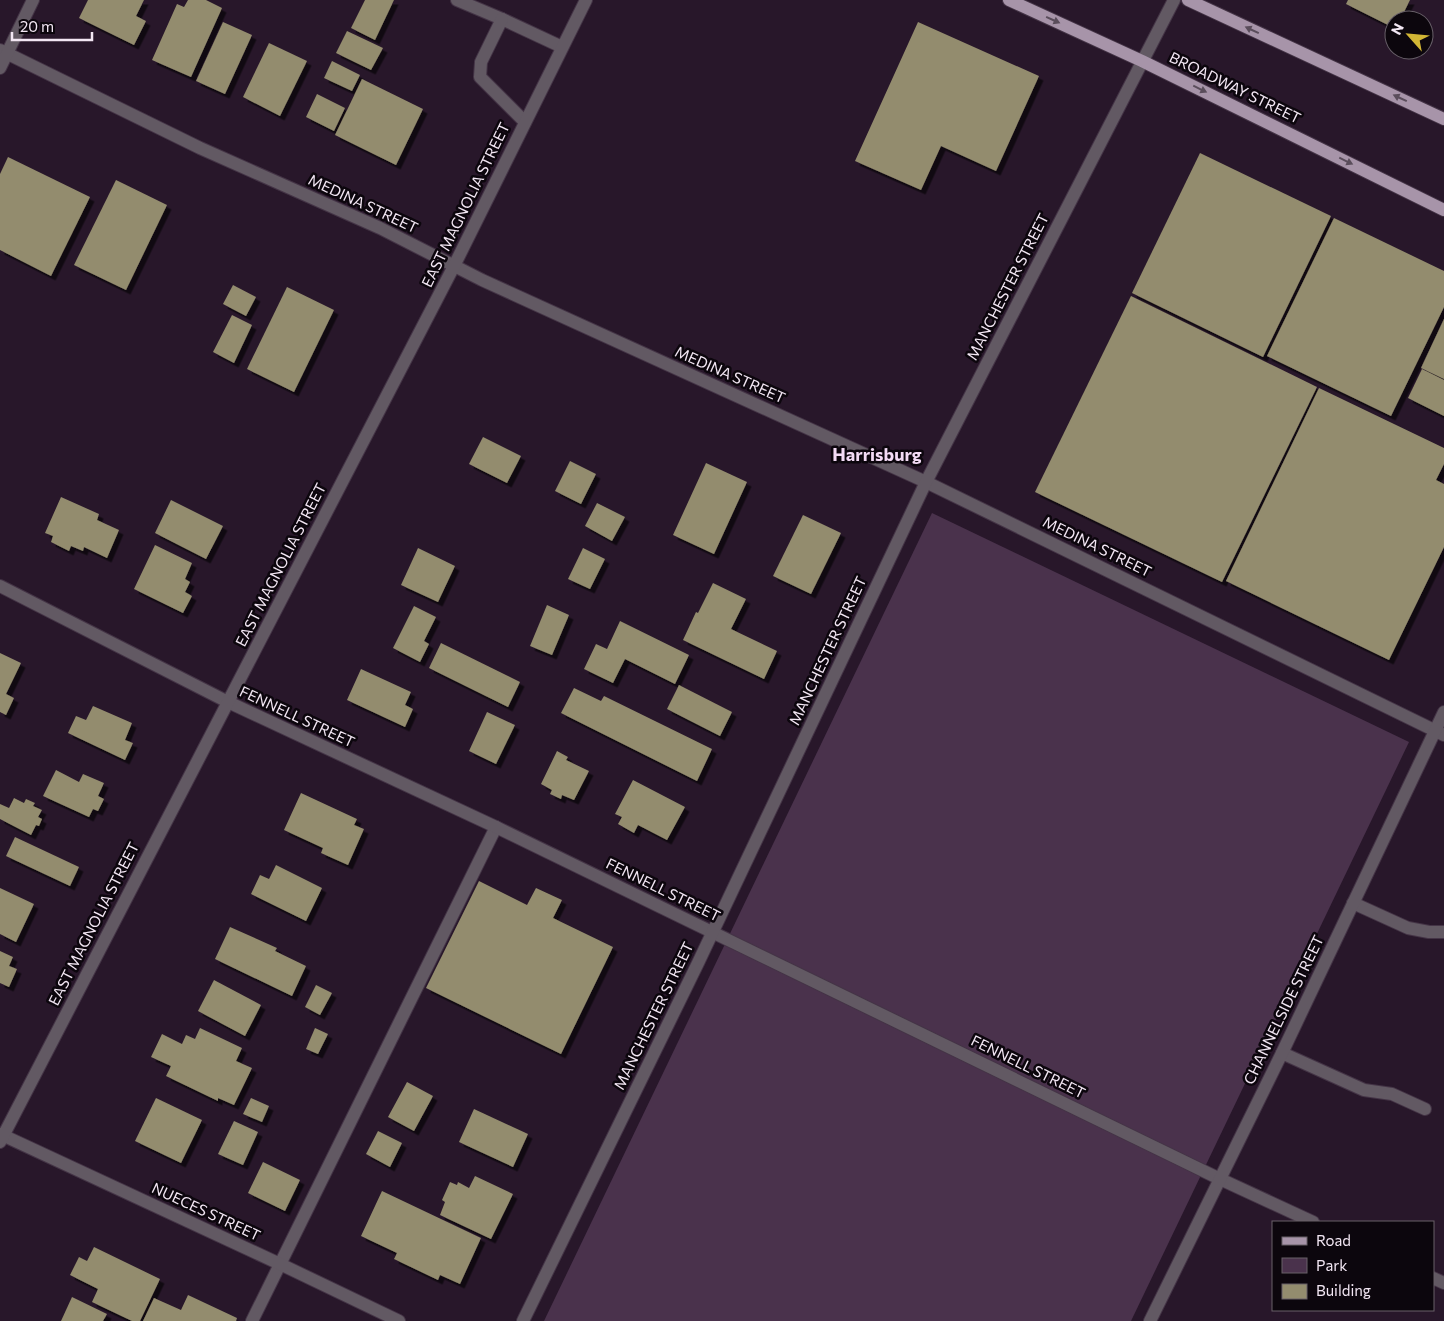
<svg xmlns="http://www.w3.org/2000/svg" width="1444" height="1321" font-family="Commissioner,sans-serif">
<defs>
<filter id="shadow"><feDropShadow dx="4.5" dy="4.5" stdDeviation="0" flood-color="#0009"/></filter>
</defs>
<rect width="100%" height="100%" fill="#28172a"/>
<polygon fill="#4a324c" points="932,513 1409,742 1131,1321 544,1321"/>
<g fill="#938c6e" filter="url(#shadow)">
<polygon points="88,0 144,0 136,16 146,21 134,45 79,18"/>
<polygon points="188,0 206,0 222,8 191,77 152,60 177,4 184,7"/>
<polygon points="365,0 394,0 375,40 351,28"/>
<polygon points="1348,0 1410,0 1400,20 1394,20 1394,28 1346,4"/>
<polygon points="223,22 252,35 225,94 196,81"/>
<polygon points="918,22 1039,76 996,171 941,146 921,190 855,161"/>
<polygon points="347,31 383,48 371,70 336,53"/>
<polygon points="269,43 307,61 280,116 243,97"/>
<polygon points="332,61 360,75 352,91 324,78"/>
<polygon points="362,79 423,109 396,165 335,135"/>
<polygon points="317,94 345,108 334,131 306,117"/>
<polygon points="1200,153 1331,216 1263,357 1132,293"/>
<polygon points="8,157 90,197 51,276 0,250 0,174"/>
<polygon points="116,180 167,205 126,290 74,265"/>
<polygon points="1334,218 1444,271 1444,307 1391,416 1267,356"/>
<polygon points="233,285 256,297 246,316 223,304"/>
<polygon points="287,287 334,310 294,392 247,369"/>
<polygon points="1131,296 1317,387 1222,582 1035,492"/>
<polygon points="232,315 252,325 234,363 213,352"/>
<polygon points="1444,319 1444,379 1421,368"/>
<polygon points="1422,369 1444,380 1444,416 1408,398"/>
<polygon points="1319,388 1444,448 1444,464 1436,480 1444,484 1444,547 1389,660 1226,581"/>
<polygon points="483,437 521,456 507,483 469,464"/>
<polygon points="570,461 596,474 581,504 555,491"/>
<polygon points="706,463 747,482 714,554 673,535"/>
<polygon points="61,497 99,514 97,520 119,530 107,558 84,547 83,551 71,546 69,551 51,542 53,536 45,533"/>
<polygon points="171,500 223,526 206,559 155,533"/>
<polygon points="597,503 625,517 612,541 585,526"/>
<polygon points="803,515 841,533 811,594 773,576"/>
<polygon points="155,545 192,563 185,579 190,582 185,592 192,596 183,613 134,589"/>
<polygon points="418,548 455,566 438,602 401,585"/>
<polygon points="583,548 605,559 590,589 568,579"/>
<polygon points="713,583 746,599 731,629 777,651 764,679 683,640 696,612 698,613"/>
<polygon points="547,605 569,615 552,655 530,646"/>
<polygon points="414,606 436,617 424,641 429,644 420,662 393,648"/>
<polygon points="620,621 689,655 675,684 625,659 613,683 584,669 596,644 607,649"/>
<polygon points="441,643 520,682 508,707 429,668"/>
<polygon points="0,653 21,663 6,694 14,698 6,715 0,712"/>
<polygon points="361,669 411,692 405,705 413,709 405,727 347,700"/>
<polygon points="679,685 732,712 720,736 667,709"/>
<polygon points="574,688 601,701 604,696 712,749 697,781 561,713"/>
<polygon points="93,706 132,723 125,740 133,743 125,760 68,733 76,716 86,720"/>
<polygon points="487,712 515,725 496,764 469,751"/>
<polygon points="557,751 568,757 566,760 589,771 574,800 562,795 561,799 550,794 552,790 541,784"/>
<polygon points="56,770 79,782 83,774 104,783 98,796 104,799 98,811 93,809 89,817 43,796"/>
<polygon points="633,780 685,807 667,840 638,825 634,833 618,824 622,817 615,814"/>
<polygon points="301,793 357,819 354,825 364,829 348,865 321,853 323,848 284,830"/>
<polygon points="14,798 24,803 26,799 35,803 33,806 42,810 38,817 42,819 39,826 36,825 31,835 0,819 0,804 9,808"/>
<polygon points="15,837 79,867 70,886 6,856"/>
<polygon points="276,865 322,888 306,921 251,894 260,875 269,879"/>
<polygon points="479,881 527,905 536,888 562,900 553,918 613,947 561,1054 426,988"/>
<polygon points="0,888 34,904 16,942 0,934"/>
<polygon points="230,927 277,948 275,951 306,966 292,996 215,959"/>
<polygon points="0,951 13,957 9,966 17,969 9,987 0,983"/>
<polygon points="214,980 261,1005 245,1036 198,1011"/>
<polygon points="316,985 332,993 320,1015 305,1007"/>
<polygon points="200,1028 242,1048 236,1061 252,1068 234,1105 218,1098 218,1101 166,1076 171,1066 151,1057 162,1034 182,1044 186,1035 195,1039"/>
<polygon points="315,1028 328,1034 318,1054 306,1049"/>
<polygon points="407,1082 433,1096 414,1131 388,1117"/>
<polygon points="156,1098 202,1120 181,1163 135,1141"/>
<polygon points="251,1098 269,1106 262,1122 243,1114"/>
<polygon points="474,1109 528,1134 513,1167 459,1142"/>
<polygon points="234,1121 258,1132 243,1165 218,1154"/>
<polygon points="378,1131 402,1143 390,1167 366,1154"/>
<polygon points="263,1162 300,1180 285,1211 248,1193"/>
<polygon points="475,1176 513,1194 491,1239 440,1215 445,1202 442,1200 450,1182 457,1185 458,1182 469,1188"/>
<polygon points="382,1191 481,1238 460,1284 440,1275 438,1280 394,1259 397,1253 361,1236"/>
<polygon points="94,1247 160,1279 140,1321 132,1321 92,1302 98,1289 70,1275 79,1257 87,1261"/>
<polygon points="188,1295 237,1318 236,1321 143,1321 154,1298 181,1310"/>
<polygon points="72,1297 107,1314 103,1321 61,1321"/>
</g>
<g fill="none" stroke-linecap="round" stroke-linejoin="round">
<defs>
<g id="lane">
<polyline points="457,0 502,19 562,47"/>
<polyline points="502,19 481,62 480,77 525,122"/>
<polyline points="1353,903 1408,928 1429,932 1444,932"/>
<polyline points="1282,1053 1364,1090 1392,1094 1425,1109"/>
<polyline points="252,1321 496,827"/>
</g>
<g id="street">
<polyline points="0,50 200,148 380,228 482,280 926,482 1444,735"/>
<polyline points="0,68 33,0"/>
<polyline points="0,586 228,702 496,827 1220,1179 1313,1222"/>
<polyline points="0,1134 280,1264 399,1321"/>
<polyline points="0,1142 454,266 586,0"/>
<polyline points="1433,1278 1444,1283"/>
<polyline points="523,1321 698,963 926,482 1174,0"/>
<polyline points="1150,1321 1282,1053 1444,712"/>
</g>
<g id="primary">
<polyline points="1009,0 1142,61 1444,210"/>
<polyline points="1188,0 1444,119"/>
</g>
</defs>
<use href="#lane" stroke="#443446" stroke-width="14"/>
<use href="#street" stroke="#443446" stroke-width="14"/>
<use href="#primary" stroke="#443446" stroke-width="14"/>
<use href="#lane" stroke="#625963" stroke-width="12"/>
<use href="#street" stroke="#625963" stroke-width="12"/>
<use href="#primary" stroke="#a794a9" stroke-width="12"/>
</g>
<defs><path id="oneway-solid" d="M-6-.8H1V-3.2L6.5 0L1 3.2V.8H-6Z" transform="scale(1.25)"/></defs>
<g fill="#5a4d5b">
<use href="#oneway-solid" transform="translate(1053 20) rotate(24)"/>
<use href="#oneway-solid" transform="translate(1252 30) rotate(-155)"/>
<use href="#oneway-solid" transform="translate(1200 89) rotate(26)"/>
<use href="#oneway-solid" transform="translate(1400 98) rotate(-155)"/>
<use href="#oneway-solid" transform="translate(1346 161) rotate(26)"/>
</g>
<g text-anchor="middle" stroke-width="5" stroke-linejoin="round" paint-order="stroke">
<g font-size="15" fill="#f3e7f4" stroke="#0c060d">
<text transform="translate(1235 88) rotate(26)" y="5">BROADWAY STREET</text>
<text transform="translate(363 204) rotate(25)" y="5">MEDINA STREET</text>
<text transform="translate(466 205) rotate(-64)" y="5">EAST MAGNOLIA STREET</text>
<text transform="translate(1008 287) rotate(-63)" y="5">MANCHESTER STREET</text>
<text transform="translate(730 375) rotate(24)" y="5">MEDINA STREET</text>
<text transform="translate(1097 547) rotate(26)" y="5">MEDINA STREET</text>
<text transform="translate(281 565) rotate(-63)" y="5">EAST MAGNOLIA STREET</text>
<text transform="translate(828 651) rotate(-65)" y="5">MANCHESTER STREET</text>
<text transform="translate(297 717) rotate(25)" y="5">FENNELL STREET</text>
<text transform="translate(663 890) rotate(26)" y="5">FENNELL STREET</text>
<text transform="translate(94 924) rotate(-63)" y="5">EAST MAGNOLIA STREET</text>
<text transform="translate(1284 1010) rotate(-64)" y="5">CHANNELSIDE STREET</text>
<text transform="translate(654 1016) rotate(-64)" y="5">MANCHESTER STREET</text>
<text transform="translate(1028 1067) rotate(26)" y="5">FENNELL STREET</text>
<text transform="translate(206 1212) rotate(25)" y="5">NUECES STREET</text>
</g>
<g font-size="18" font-weight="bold" fill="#f3dbf5" stroke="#0c060d">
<text x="877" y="461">Harrisburg</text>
</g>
</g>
<rect x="1272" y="1221" width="162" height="90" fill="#0c060d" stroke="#686069"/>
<rect x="1282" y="1237" width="25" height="8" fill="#a794a9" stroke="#686069"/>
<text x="1316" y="1246" font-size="15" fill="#f3e7f4">Road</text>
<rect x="1282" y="1258" width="25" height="15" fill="#4a324c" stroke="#686069"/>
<text x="1316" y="1271" font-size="15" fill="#f3e7f4">Park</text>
<rect x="1282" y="1284" width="25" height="15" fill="#938c6e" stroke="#686069"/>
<text x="1316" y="1296" font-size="15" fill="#f3e7f4">Building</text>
<g transform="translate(1409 35) rotate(297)"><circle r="24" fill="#0c060d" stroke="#686069"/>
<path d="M0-4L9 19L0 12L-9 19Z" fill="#d3b635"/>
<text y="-8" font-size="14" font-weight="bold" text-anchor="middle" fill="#f3e7f4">N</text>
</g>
<path d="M12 32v8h80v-8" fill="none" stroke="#f3e7f4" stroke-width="2.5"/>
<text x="20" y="32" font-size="15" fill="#f3e7f4" stroke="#0c060d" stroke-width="4" paint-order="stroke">20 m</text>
</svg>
